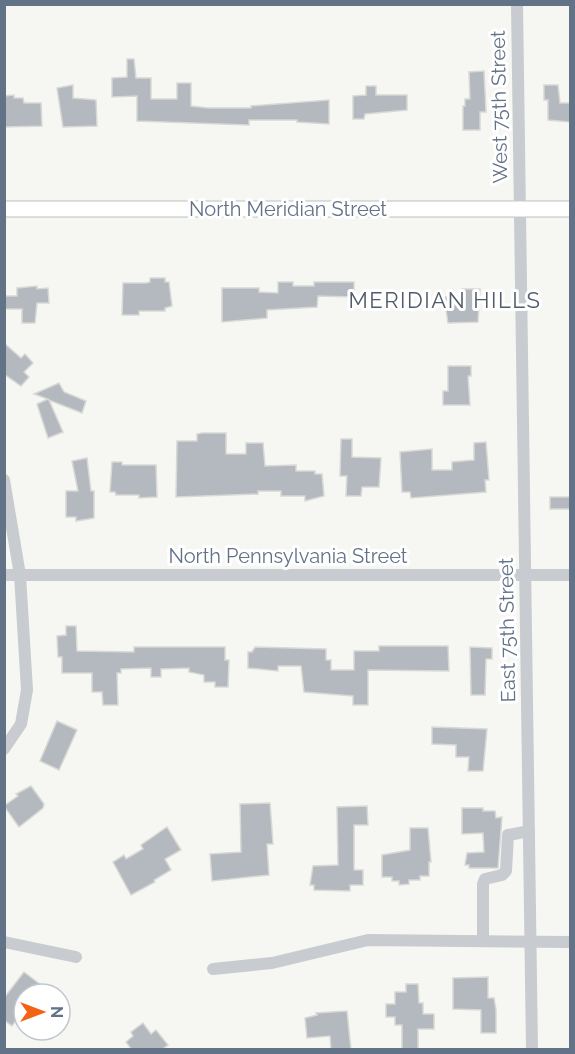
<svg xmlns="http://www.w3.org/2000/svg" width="575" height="1054" font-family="Raleway,sans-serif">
<rect width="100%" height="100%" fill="#f6f7f3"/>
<g fill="#b3b9bf" stroke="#d8d8d5" stroke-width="1.5">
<polygon points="127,59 134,59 136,78 151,78 151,99 177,99 177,83 191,83 191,106 208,108 251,108 251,106 329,100 329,124 297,122 297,120 249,120 249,125 137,121 137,96 112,97 112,78 127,77"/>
<polygon points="484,71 486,112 480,112 480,130 463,130 463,106 465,106 465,99 470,99 469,72"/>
<polygon points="73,85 73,98 96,100 97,126 63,127 57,88"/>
<polygon points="544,85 558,85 560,103 570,103 570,122 548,120 548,100 544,100"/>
<polygon points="366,86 376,86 376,95 407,95 407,110 365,114 364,119 353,119 353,96 366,95"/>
<polygon points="14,95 14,98 23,98 24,103 41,103 42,126 5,127 4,96"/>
<polygon points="150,278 165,278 165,282 169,282 172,306 165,308 165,311 139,311 139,315 122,315 123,283 146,283 150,282"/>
<polygon points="278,282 293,282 293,286 314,286 314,282 354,282 354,297 318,296 317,307 267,310 267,318 222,322 222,288 259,288 259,292 278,293"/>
<polygon points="37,286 37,289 48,288 49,303 37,303 35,323 22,323 22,309 4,309 4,296 17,296 17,288"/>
<polygon points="462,289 480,289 478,322 448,323 444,297 462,296"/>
<polygon points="4,343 21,358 25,354 33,363 24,372 29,377 21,386 4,374"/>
<polygon points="448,366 471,366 471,376 468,376 470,405 443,405 443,391 448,391"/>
<polygon points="59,383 64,392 86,401 82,413 49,400 63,432 48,438 37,404 48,399 34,394"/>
<polygon points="202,433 226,433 226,454 246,454 246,443 263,443 265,466 296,465 296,471 315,471 315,474 322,474 324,496 305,501 305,496 281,496 281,491 258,491 258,494 176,497 177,441 197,441 197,434"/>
<polygon points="341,439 352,439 352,457 381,458 379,487 362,487 361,496 346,496 347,476 340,476"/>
<polygon points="486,442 489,480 485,480 486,492 411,498 410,492 402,492 400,452 432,449 432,470 452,470 452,462 474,460 474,443"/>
<polygon points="87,458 91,491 94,491 94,518 76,521 76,517 66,517 66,491 78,491 72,461"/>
<polygon points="112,462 122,462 122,465 156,465 157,497 139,498 139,495 116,495 115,492 110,492"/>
<rect x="550" y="497" width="20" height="12"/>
<polygon points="66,626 76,626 77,651 134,652 134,647 225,647 225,660 229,660 228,687 215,687 215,682 204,682 204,675 189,672 189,668 161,669 161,677 151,677 151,668 121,669 121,673 117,673 118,705 103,705 102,692 92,692 92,673 62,673 62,657 58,657 57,636 66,635"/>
<polygon points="379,646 448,646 449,671 368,670 368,705 353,705 353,696 304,692 301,666 278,666 278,671 248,668 248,652 252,652 255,647 326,649 326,660 331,660 331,670 354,670 354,651 379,651"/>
<polygon points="470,647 492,648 492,659 486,659 485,695 471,695"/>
<polygon points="57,721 77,730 59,770 40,761"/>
<polygon points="432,727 487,729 483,771 468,771 469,757 456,757 456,745 432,744"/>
<polygon points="31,786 44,804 43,808 19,827 4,806 18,796 16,794"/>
<polygon points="270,803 273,844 267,844 269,875 212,881 210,854 241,852 240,804"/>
<polygon points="367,806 368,825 354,825 354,870 363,870 363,885 350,885 350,891 314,890 314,885 310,885 313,866 338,865 337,807"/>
<polygon points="462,808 483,808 483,811 495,811 496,818 502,817 498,868 469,868 469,865 465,865 467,853 484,852 483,833 462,834"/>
<polygon points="167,827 181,850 165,859 171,870 154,880 155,882 131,895 113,862 124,855 126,859 143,849 141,845"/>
<polygon points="410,828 428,828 431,862 429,862 429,876 420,876 420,880 409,880 409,884 399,885 399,881 392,881 392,877 382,877 382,855 410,850"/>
<polygon points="24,972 45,988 40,994 24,994 24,1010 12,1026 4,1020 4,998"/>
<polygon points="488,977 488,998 494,998 496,1010 496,1033 481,1033 481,1010 453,1009 453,978"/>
<polygon points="406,984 418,984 419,1003 423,1003 423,1014 434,1014 434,1029 418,1029 418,1050 402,1050 402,1025 395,1025 395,1017 386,1017 386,1004 395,1004 395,992 406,992"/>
<polygon points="347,1011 351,1050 331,1050 330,1036 307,1038 305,1018 317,1015 316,1013"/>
<polygon points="143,1023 151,1034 156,1030 168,1045 161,1050 132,1050 126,1042 133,1036 131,1032"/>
</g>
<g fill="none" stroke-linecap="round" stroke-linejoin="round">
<defs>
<polyline id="major" points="4,209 570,209"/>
</defs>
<use href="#major" stroke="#bbbec2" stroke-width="17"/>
<g stroke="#c8cbcf" stroke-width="12">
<polyline points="517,4 532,1050"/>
<polyline points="4,480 20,575 27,690 21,724 4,749"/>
<polyline points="4,575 570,575"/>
<polyline points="483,941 483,884 485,879 502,875 506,871 508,835 529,831"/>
<polyline points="4,942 76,957"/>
<polyline points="213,969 272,963 368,940 570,942"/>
</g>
<use href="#major" stroke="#fff" stroke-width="15"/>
</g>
<g text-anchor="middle" stroke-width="6" stroke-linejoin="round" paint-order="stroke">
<g font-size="20" fill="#627287" stroke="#fff">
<text transform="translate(499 107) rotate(-91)" y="7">West 75th Street</text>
<text x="288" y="216">North Meridian Street</text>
<text x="288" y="563">North Pennsylvania Street</text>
<text transform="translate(507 630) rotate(-91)" y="7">East 75th Street</text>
</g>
<g font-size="22" letter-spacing="1.5" fill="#515d6b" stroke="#fff">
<text x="445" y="308">MERIDIAN HILLS</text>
</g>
</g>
<rect width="575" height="1054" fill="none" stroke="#627287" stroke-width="12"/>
<g transform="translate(42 1012) rotate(90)"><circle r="28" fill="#ffffff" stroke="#c0c7cf" stroke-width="1.5"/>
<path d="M0-4.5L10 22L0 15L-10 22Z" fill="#f46315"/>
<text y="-9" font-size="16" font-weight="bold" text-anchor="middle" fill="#627287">N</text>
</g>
</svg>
